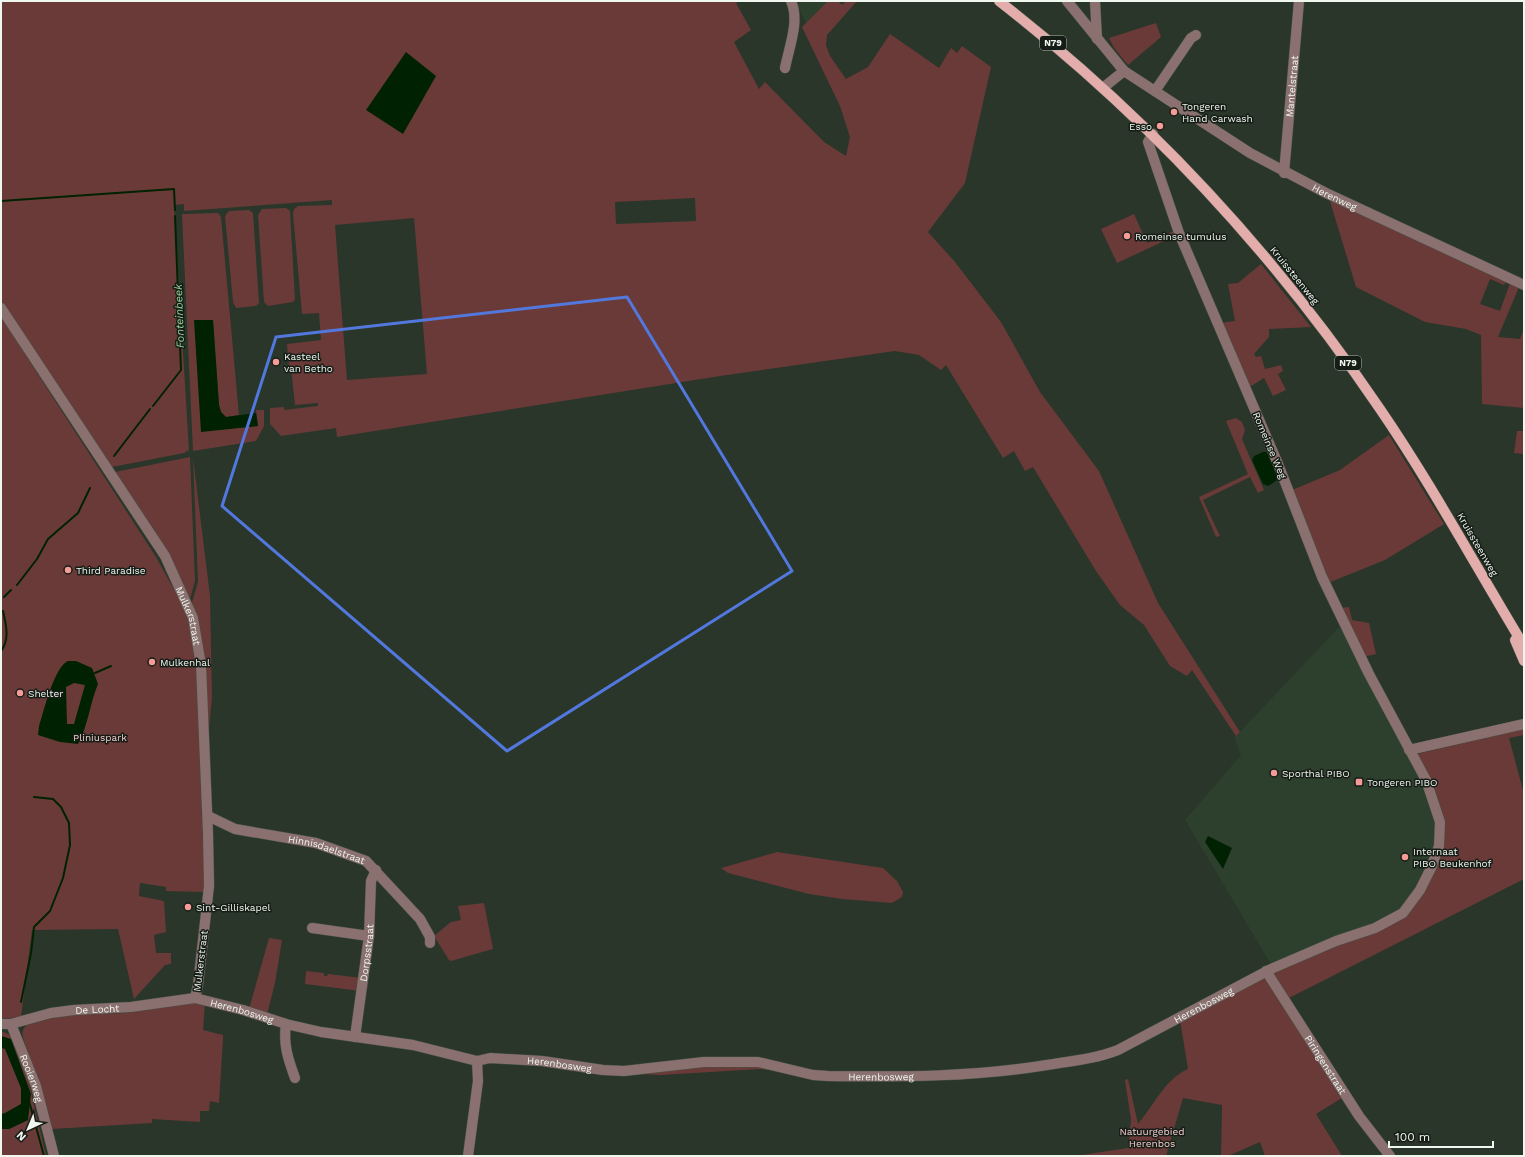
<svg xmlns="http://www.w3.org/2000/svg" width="1525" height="1157" font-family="'Work Sans',sans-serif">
<rect width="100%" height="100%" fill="#293629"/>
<g fill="#2d3f2d">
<polygon points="801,1 828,1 806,23 797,5"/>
<polygon points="1341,625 1422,781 1434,813 1437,840 1418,887 1396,915 1272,966 1185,820 1241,755 1234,738"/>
</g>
<g fill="#6a3a39" fill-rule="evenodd">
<path d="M1,1h739l-4,2 15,27 -17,12 25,47 6,-7 59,60 22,14 4,-19 -10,-31 -38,-79 26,-26h10l4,4 4,-4h11l-30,34 -1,10 4,11 16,23 22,-12 22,-33 49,34 12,-20 6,5 5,-7 29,21 -26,116 -37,49 27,30 46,60 39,70 59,79 59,132 82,129 -4,4 -44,-66 -5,6 -17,-10 -26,-41 -24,-20 -24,-34 -63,-104 -8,4 -11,-20 -11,7 -57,-93 -5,5 -22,-15 -24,-4 -175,25 -383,61 -1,-9 -55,8 -11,-12v-16l14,-1v3l34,-4v-3l-23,2 -4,-37 -2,-1 -2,-23 34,-4 -2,-27 -17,1 -9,-100 1,-5 4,-3 34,-1v-5l-148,11v-7l-10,1 15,245 -5,3 -72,14 -5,-5 -106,-161zM695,198l1,23 -80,3 -1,-22zM414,218l13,156 -80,6 -12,-155z"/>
<polygon points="1156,23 1161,37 1128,65 1114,48 1109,38"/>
<polygon points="1329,198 1507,281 1504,285 1490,279 1480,304 1500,311 1510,283 1519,287 1498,337 1520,339 1524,328 1524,408 1482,404 1481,335 1466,329 1425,322 1356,287"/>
<polygon points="286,208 290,211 295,299 293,302 268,306 264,302 258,215 262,209"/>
<polygon points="249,210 253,213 259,303 256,306 236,308 233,302 225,216 229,211"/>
<polygon points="218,213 221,217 239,415 226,417 221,412 219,405 213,320 201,431 258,426 256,410 264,410 264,426 256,441 193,451 182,214"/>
<polygon points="1134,214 1147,243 1176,230 1177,235 1117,263 1101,229"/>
<polygon points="1261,264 1311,327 1269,329 1269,337 1254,354 1256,357 1261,356 1265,369 1281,365 1283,371 1278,374 1286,390 1273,396 1264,378 1248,388 1220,323 1235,321 1228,284 1238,283"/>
<polygon points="1,317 156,557 182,604 195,641 205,892 166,891 166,887 140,883 139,896 164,901 166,932 154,935 156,953 171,953 171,964 165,965 134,999 118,929 32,930 21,1017 1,1019"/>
<polygon points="1236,418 1242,422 1245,430 1242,439 1264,490 1258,493 1250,477 1203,500 1220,536 1216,537 1199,497 1248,474 1226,421"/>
<polygon points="1517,431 1524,431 1524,454 1514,453"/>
<polygon points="1389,435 1444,524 1385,560 1328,583 1292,490 1340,470"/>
<polygon points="190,457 195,581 190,599 168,554 115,472"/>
<polygon points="193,458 210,596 212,698 208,737 205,661 200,630 192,602 198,582"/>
<polygon points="1349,607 1352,620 1369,623 1376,654 1363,657 1340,608"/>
<polygon points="1524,729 1524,735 1509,738 1524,794 1524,879 1287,999 1274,974 1276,970 1399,918 1442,851 1417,754"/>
<polygon points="777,852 883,868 897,881 903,892 902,897 892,903 842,899 809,894 728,873 721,868"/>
<polygon points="484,903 493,949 451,961 449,960 434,936 451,922 461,920 458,906"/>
<polygon points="269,938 282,940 275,983 267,1015 249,1009"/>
<polygon points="306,971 324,973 324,976 327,976 328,974 362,978 360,991 305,984"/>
<path d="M1261,978l5,2 76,118 -26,16 26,42h-77l-5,-14 -32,14h-7l1,-51 -39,-7 -17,58h-91l53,-8 3,-28 -6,-40 3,-1 10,45c16,-19 27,-45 50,-55l-8,-49z"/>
<path d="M194,1003h11l-2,27 20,5v4l-4,64 -9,-2 -1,10h-9v11l-48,-3v4l-100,6 -10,-38 -18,-50c-2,-7 -3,-11 3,-16l37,-10 63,-2z"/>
<polygon points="1,1031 10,1035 27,1075 46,1156 1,1156 1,1129 9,1129 28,1120 11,1040 1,1036"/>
<polygon points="1,1048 5,1048 21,1088 21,1104 5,1114 1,1114"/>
<polygon points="760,1064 789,1072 760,1069 661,1075 637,1074 690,1066"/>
</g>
<g fill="#002202" fill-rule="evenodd">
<polygon points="406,52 436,76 403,134 366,110"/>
<polygon points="194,320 213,320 219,405 221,412 226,417 256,413 258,426 201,432"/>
<polygon points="1263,452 1268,452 1279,479 1268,486 1263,484 1252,460 1254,456"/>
<path d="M68,661h8l16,7 6,16c-8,19 -10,42 -20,60l-18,-2 -22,-7 1,-9c5,-15 15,-59 29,-65zM74,683l11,2 -11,39h-7l-1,-37z"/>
<polygon points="1208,836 1232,848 1223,869 1205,842"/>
<polygon points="1,1036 11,1039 31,1094 28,1120 9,1129 1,1129 1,1114 5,1113 21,1104 21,1088 5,1049 1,1048"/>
</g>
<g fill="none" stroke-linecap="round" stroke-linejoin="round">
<g stroke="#002202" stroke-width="2">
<polyline points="1,201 174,189 175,210"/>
<polyline points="153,406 181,370 175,216"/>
<polyline points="114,456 150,409"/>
<polyline points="17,585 37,559 48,539 78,513 90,488"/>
<polyline points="4,597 11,590"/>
<path d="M1,651c9,-11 5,-27 2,-40"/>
<polyline points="95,673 111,666"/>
<polyline points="21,1002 31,953 34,927 50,911 63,878 70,845 69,823 61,807 53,799 34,797"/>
<polyline points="29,1101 44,1156"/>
</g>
<defs>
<g id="minor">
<path id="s1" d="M1067,1l57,70 126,82 76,40 198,92"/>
<polyline points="1095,1 1097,39"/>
<path d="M785,68c4,-21 15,-47 6,-67"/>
<polyline points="1104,87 1124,71"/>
<polyline points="1155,91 1191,38 1196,35"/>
<path id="s2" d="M1284,173l15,-172"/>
<path id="s3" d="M1,308l164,248 28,62 8,47 7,169 1,52 -11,99 -3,13"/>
<polyline points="1409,750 1524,724"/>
<path id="s4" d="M208,816l27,13 81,14 50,18 54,58 10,18v6"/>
<polyline points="312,928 369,936"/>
<path id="s5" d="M1266,971l93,145 31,40"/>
<path id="s6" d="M1,1024h10l40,-11 23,-3 57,-3 64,-9 48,12 43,14 35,8 92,13 64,16 13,-3 52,3 61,9 21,1 80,-9h54l55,13 15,1c73,1 146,1 219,-11 24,-4 48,-6 71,-15l153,-81 65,-28 39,-13 28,-15 17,-23 11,-22 8,-22 1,-24 -14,-42 -57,-106 -47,-97 -44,-113 -99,-231 -31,-91 5,-8"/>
<path id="s7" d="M11,1024l25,62 18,70"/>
<path d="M286,1024c-3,20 2,35 9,54"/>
<path id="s8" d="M355,1037l14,-101 2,-55 5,-11"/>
<polyline points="468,1156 478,1081 477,1061"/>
</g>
<g id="major">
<path d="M999,1c148,115 276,253 381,408 52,76 96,158 144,237"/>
<polyline points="1515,640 1524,661"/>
</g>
</defs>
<use href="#minor" stroke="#455145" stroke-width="11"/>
<use href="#major" stroke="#455145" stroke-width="11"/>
<use href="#minor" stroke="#8a706f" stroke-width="10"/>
<use href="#major" stroke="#e2adaa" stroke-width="10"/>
</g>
<path fill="none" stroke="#5278de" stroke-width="3" stroke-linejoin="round" d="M627,297l165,274 -285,180 -285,-245 54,-169z"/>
<g fill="#f59b98" stroke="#161c16" stroke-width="1.5">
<circle cx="1174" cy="112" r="4"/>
<circle cx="1160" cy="126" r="4"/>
<circle cx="1127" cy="236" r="4"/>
<circle cx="276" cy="362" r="4"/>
<circle cx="68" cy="570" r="4"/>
<circle cx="152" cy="662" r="4"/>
<circle cx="20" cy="693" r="4"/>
<circle cx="1274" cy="773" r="4"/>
<rect x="1355" y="778" width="8" height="8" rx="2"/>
<circle cx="1405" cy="857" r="4"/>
<circle cx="188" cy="907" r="4"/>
</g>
<g text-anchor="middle" stroke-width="3" stroke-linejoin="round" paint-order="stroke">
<g fill="#161c16" stroke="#aeb5ae" stroke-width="1">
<rect x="1040" y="36" width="26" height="14" rx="3"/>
<rect x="1335" y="356" width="26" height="14" rx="3"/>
</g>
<g font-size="9" font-weight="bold" fill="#eff7ef">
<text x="1053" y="46">N79</text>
<text x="1348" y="366">N79</text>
</g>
<g font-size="10" fill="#eff7ef" stroke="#161c16">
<text dy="4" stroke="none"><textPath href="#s2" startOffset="87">Mantelstraat</textPath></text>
<text dy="4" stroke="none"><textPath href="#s1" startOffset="336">Herenweg</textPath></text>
<text transform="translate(1295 275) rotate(51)" y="4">Kruissteenweg</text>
<text transform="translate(1270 445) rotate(67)" y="4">Romeinse Weg</text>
<text transform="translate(1478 544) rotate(60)" y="4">Kruissteenweg</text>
<text dy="4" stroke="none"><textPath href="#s3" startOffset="362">Mulkerstraat</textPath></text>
<text dy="4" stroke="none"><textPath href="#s4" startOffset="124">Hinnisdaelstraat</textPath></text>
<text dy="4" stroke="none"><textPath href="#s8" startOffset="85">Dorpsstraat</textPath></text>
<text transform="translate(200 961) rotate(-83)" y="4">Mulkerstraat</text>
<text dy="4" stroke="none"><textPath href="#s6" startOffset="1229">Herenbosweg</textPath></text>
<text dy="4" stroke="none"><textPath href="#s6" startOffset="98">De Locht</textPath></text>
<text dy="4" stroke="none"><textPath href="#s6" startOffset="245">Herenbosweg</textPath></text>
<text dy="4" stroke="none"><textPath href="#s6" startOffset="569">Herenbosweg</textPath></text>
<text dy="4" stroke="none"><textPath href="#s5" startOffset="111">Piringenstraat</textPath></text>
<text dy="4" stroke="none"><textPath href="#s6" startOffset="893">Herenbosweg</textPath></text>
<text dy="4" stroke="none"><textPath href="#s7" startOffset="58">Rooierweg</textPath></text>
</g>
<g font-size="10" fill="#eff7ef" stroke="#161c16" text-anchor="start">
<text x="1182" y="110">Tongeren<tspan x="1182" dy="12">Hand Carwash</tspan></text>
<text x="1152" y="130" text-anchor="end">Esso</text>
<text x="1135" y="240">Romeinse tumulus</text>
<text x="284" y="360">Kasteel<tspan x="284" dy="12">van Betho</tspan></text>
<text x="76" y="574">Third Paradise</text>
<text x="160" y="666">Mulkenhal</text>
<text x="28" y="697">Shelter</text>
<text x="1282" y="777">Sporthal PIBO</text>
<text x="1367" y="786">Tongeren PIBO</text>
<text x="1413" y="855">Internaat<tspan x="1413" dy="12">PIBO Beukenhof</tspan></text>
<text x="196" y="911">Sint-Gilliskapel</text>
</g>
<g font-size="10" fill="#f4cfcd" stroke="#161c16">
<text x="100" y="741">Pliniuspark</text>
<text x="1152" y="1135">Natuurgebied<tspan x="1152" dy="12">Herenbos</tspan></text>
</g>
<g font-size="11" font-style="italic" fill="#96d398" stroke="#161c16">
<text transform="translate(179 316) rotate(-92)" y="4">Fonteinbeek</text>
</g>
</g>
<rect width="1525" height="1157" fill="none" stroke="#eff7ef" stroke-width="4"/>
<g transform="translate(28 1129) rotate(224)" stroke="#161c16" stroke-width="3" paint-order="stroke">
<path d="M0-3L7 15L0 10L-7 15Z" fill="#eff7ef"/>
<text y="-6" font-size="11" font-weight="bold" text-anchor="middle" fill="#eff7ef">N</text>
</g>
<path d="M1389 1141v6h104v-6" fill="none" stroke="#eff7ef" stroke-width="2"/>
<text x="1395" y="1141" font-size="12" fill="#eff7ef" stroke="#161c16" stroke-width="3" paint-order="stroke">100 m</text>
</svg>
